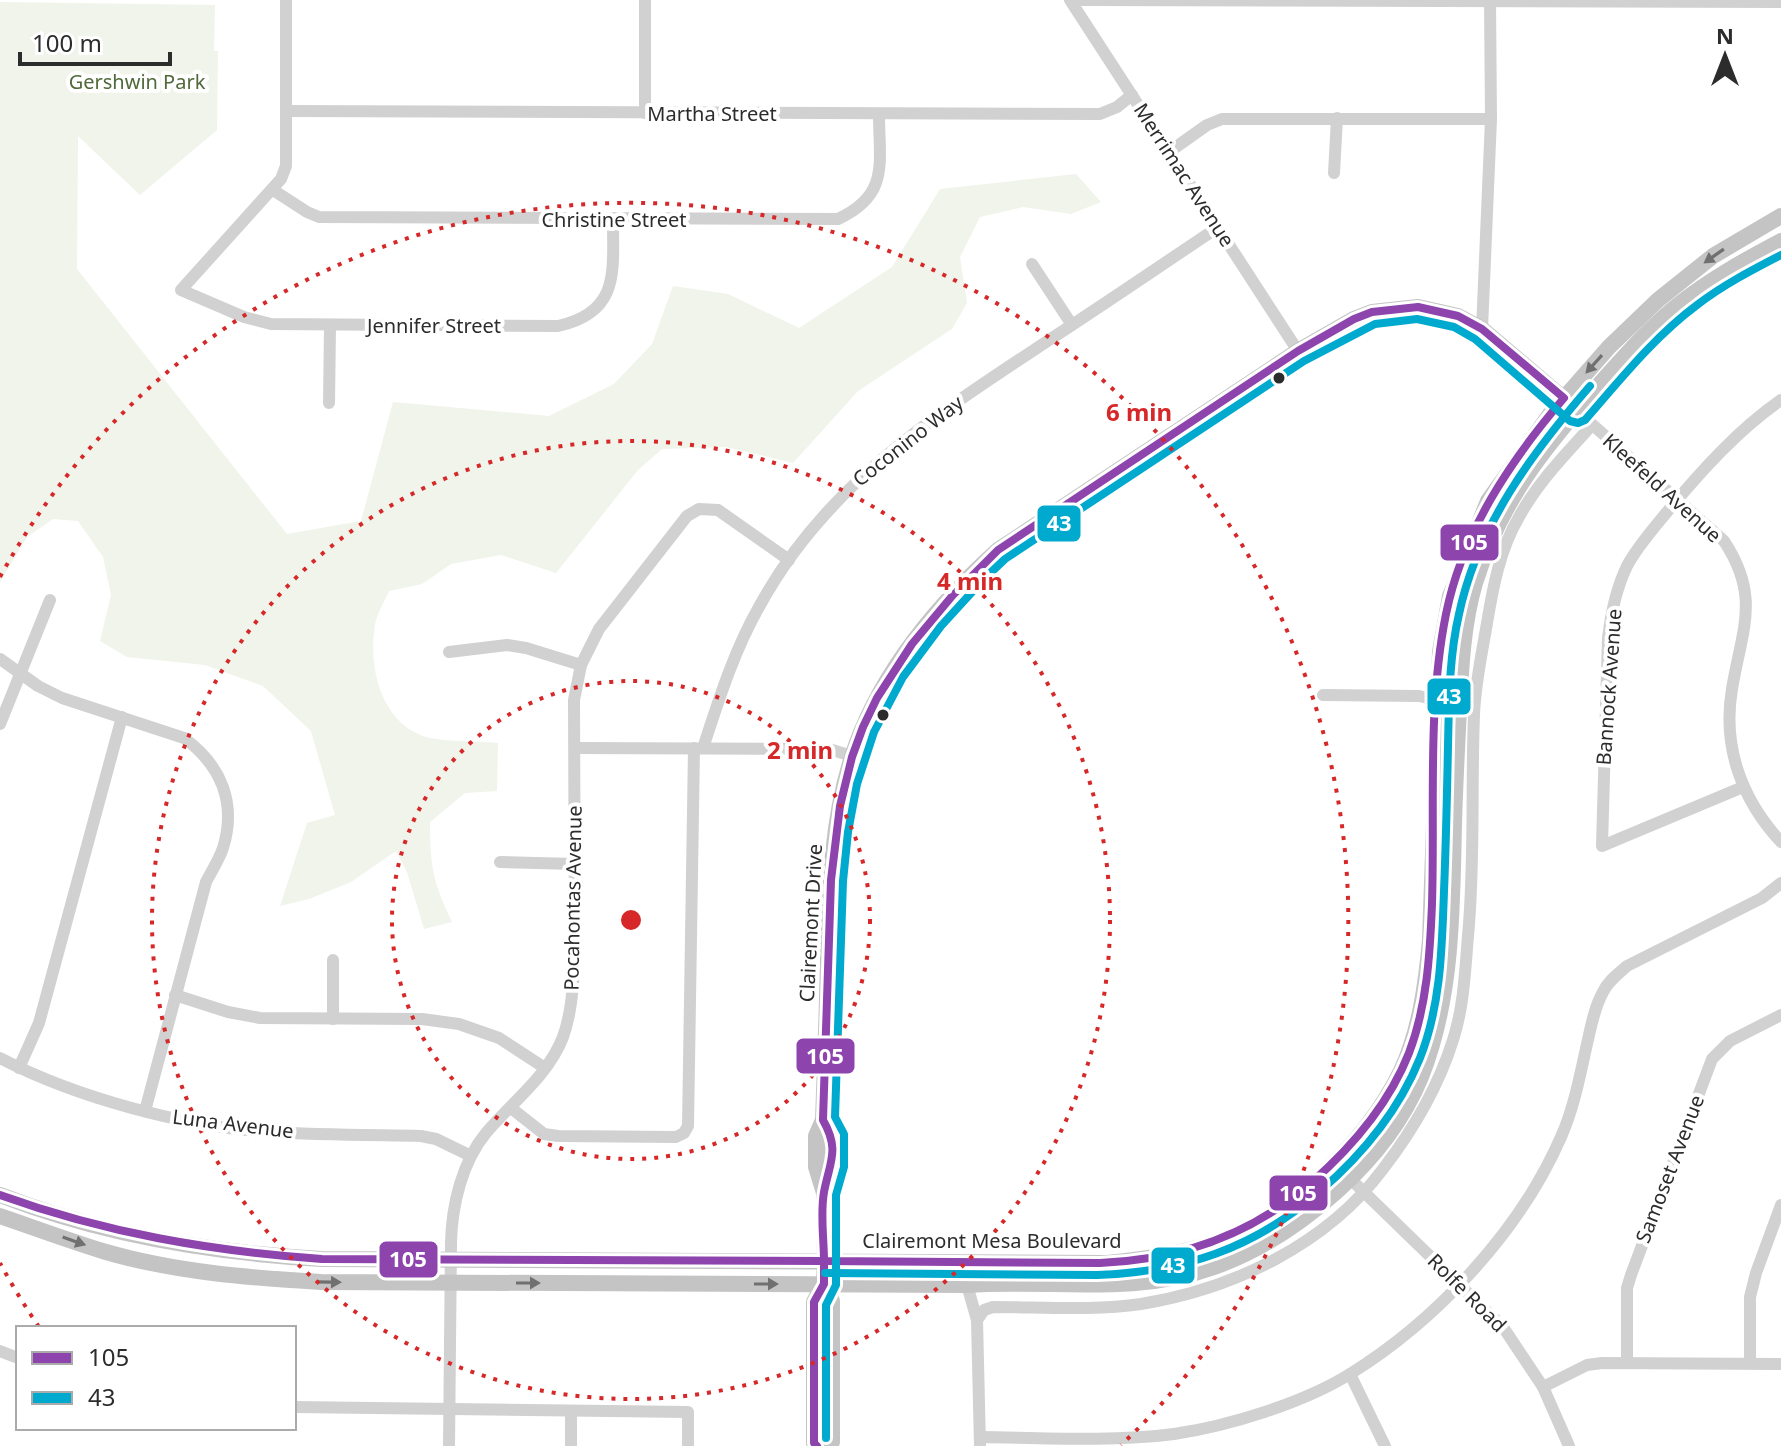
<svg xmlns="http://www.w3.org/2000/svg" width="1781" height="1446" font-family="'Noto Sans',sans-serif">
<rect width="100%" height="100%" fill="#fff"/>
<path fill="#f0f4ea" d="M0,2l215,3 -1,46h4l-1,79 -77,65 -62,-59 -1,133 210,265 74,-13 32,-119 156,14 65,-32 38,-40 21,-58 55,8 71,34 93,-61 48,-78 136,-15 25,28 -30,12 -48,-7 -43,10 -20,40 7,46 -15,26 -94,62 -65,72 -67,-16 -64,2 -24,21 -82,103 -55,-18 -50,9 -29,20 -33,7c-5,11 -12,23 -14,34 -7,41 5,95 48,111 17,6 56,5 75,7l-1,48 -32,2 -35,29c0,45 3,60 22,100l-28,7 -17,-57 -11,-21 -45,31 -42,17 -29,7 27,-83 28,-8 -24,-84 -48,-45 -58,-21 -78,-8 -27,-16 11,-46 -8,-38 -25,-36 -25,-2 -26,18 -27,45z"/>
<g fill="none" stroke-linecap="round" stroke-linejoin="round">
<g stroke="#d1d1d1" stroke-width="12">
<path d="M286,0v166l-5,13 -100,111 63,27 27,7 287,2c62,-14 55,-54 55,-106"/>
<polyline points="645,0 645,113"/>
<polyline points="1070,0 1298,351"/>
<polyline points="1082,0 1781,2"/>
<polyline points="286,111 1100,114 1117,107 1132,95"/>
<polyline points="1169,152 1207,125 1222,119 1491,119"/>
<polyline points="1334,173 1337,118"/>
<path d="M273,190l34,22 12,5 519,2c52,-24 41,-56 41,-105"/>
<polyline points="1032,264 1072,325"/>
<polyline points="1482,329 1491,119 1490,0"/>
<polyline points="329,403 330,326"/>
<path d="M1577,411l147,130c37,56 18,88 8,148 -10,58 10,111 49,153"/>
<polyline points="449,652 507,645 526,648 581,665"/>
<path d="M0,659l38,27 24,12 122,40c37,27 53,65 39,110 -4,12 -12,24 -17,34l-61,229"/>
<polyline points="1323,695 1419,696 1437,700"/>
<polyline points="0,724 50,600"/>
<polyline points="575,748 829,749 852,756"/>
<path d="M703,748c16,-49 31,-97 56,-141 66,-122 175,-191 287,-265 57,-37 114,-76 171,-114"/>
<path d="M1743,787l-141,59 6,-208c3,-25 8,-49 19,-72 10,-19 26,-37 40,-54 34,-41 71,-82 114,-112"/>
<polyline points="500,862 575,864"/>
<polyline points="333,960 333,1019"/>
<polyline points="175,995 228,1012 260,1018 422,1019 459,1024 499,1038 545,1068"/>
<path d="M0,1058c75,39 184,69 269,74 51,3 102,3 152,4l15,3 35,17"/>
<polyline points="19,1068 39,1023 122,717"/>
<polyline points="511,1108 544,1134 558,1136 676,1137 684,1133 688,1126 694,748"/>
<polyline points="1334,1163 1503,1327 1543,1387 1569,1446"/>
<polyline points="967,1285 977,1320 980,1446"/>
<path d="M977,1320l7,-10 9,-3c48,0 100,4 148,-3 92,-15 185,-59 242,-135 30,-39 55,-81 70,-129 11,-34 12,-69 15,-104 7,-73 3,-148 6,-221 1,-31 8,-62 13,-92 6,-36 13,-74 32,-106 19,-35 46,-62 72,-91"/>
<polyline points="0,1351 18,1358"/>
<polyline points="1627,1363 1627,1288 1631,1275 1712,1059 1730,1041 1781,1015"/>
<polyline points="1750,1363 1750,1297 1756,1273 1781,1205"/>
<polyline points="1350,1374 1385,1446"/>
<polyline points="1543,1387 1587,1365 1602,1363 1781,1364"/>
<polyline points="294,1407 688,1412 688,1446"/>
<polyline points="571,1411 571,1446"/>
<path d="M980,1437c64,1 130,5 194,-3 55,-8 129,-31 176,-60 87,-54 170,-143 211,-237 13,-29 19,-62 26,-93 4,-17 7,-36 16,-52 5,-11 15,-18 24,-26l135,-68 19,-15"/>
<path d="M449,1446l2,-204c1,-37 11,-80 35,-109 26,-31 62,-57 77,-96 9,-25 10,-53 12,-79l-1,-258 7,-35 18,-36 88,-113 12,-7 19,1 71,50"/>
</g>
<g stroke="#c4c4c4" stroke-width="16">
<path d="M823,1120c14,24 10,48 1,73"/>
<path d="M0,1195c102,40 213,58 322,64l785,4c33,-3 65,-7 97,-17 80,-25 160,-99 197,-175 19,-41 25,-87 29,-131l10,-288 10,-56 38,-95 63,-88 58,-66 49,-47 55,-44 68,-40"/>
<path d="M0,1216c35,12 70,25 106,36 69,20 144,26 215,30l646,3c83,-6 167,11 247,-18 46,-16 86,-43 122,-75 35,-31 67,-71 85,-115 32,-80 31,-168 33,-253 1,-38 3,-76 5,-114 2,-42 4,-86 16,-127 26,-83 68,-134 123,-197 25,-28 51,-58 80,-81 31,-25 67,-45 103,-64"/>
<polyline points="824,1284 832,1301 832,1442 830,1446"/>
<path d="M817,1446l-3,-3v-141l10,-18 1,-23 -1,-68 -8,-26v-31l7,-16c2,-55 4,-110 5,-164 2,-68 3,-134 24,-199 26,-81 84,-151 146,-207l300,-199 56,-32 18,-7 46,-5 40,9 24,13 88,75"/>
</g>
<defs>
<g id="bus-1">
<path d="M1418,307l40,9 24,13 82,69c-54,63 -101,133 -118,216 -19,94 -11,194 -14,290 -2,50 -5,102 -23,149 -20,51 -57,94 -98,130 -60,52 -132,77 -211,80l-276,-2c0,-22 -4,-47 0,-69 6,-31 16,-42 -1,-72l8,-240 9,-74 12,-49 11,-30 14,-29 35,-54 41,-49 45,-45 300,-199 56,-32 18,-7z"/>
<path d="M0,1195c105,38 211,56 322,64l502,2"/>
<polyline points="817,1446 814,1443 814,1302 824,1284 824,1261"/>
</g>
<g id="bus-2">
<path d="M825,1273l272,2c86,-3 156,-26 222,-83 42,-36 80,-82 101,-134 21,-53 22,-111 24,-167 2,-48 3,-96 4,-145 1,-44 1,-89 11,-132 19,-89 73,-161 131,-228"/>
<path d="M826,1438v-133l10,-20v-90l8,-28v-33l-9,-17 8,-236 5,-49 9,-48 17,-52 29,-55 38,-51 42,-46 22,-21 299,-198 71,-37 42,-5 37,8 21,12 95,82 8,2 7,-3c35,-40 69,-83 112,-115 26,-20 55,-35 84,-50"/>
</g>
</defs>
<use href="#bus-1" stroke="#fff" stroke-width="14"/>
<use href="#bus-2" stroke="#fff" stroke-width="14"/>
<use href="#bus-1" stroke="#8e44ad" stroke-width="8"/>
<use href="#bus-2" stroke="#00a9ce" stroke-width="8"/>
</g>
<defs><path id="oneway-solid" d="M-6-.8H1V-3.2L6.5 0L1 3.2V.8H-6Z" transform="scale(2)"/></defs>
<g fill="#707070">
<use href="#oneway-solid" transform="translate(1714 256) rotate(145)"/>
<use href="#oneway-solid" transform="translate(1594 364) rotate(132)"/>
<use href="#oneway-solid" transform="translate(74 1241) rotate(19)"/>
<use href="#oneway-solid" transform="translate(329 1282) rotate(1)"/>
<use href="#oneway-solid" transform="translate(528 1283)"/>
<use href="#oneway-solid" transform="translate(766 1284)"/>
</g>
<g fill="none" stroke="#d62828" stroke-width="4" stroke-dasharray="4 8">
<circle cx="631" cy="920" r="239"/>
<circle cx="631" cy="920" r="479"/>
<path d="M39 1327A718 718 0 0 1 0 1263M0 577A718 718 0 1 1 1121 1445"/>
</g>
<g fill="#2c2c2c" stroke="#fff" stroke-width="3">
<circle cx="1279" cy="378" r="7"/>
<circle cx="883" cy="715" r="7"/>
</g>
<g text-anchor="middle" stroke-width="8" stroke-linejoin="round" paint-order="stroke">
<g font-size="20" fill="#506939" stroke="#fff">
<text x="137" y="89">Gershwin Park</text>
</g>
<g font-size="20" fill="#2c2c2c" stroke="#fff">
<text x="712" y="121">Martha Street</text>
<text transform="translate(1184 175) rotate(57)" y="7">Merrimac Avenue</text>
<text x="614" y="227">Christine Street</text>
<text x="434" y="333">Jennifer Street</text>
<text transform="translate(908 441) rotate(-38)" y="7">Coconino Way</text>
<text transform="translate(1662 488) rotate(42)" y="7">Kleefeld Avenue</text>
<text transform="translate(1609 687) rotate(-86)" y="7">Bannock Avenue</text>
<text transform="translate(573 898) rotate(-89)" y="7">Pocahontas Avenue</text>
<text transform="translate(811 923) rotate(-87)" y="7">Clairemont Drive</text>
<text transform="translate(233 1124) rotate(7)" y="7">Luna Avenue</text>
<text transform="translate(1670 1169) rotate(-69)" y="7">Samoset Avenue</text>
<text x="992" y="1248">Clairemont Mesa Boulevard</text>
<text transform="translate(1467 1293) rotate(45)" y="7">Rolfe Road</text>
</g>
</g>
<circle cx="631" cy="920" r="12" fill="#d62828" stroke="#fff" stroke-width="4"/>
<g font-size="24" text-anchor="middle" font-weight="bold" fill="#d62828" stroke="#fff" stroke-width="8" stroke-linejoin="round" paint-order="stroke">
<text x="1139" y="421">6 min</text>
<text x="970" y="590">4 min</text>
<text x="800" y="759">2 min</text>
</g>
<g stroke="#fff" stroke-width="3">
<rect x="1036" y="504" width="46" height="39" rx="8" fill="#00a9ce"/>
<rect x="1439" y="523" width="61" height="39" rx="8" fill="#8e44ad"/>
<rect x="1426" y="677" width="46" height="39" rx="8" fill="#00a9ce"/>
<rect x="795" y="1037" width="61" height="38" rx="8" fill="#8e44ad"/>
<rect x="1268" y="1174" width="61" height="38" rx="8" fill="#8e44ad"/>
<rect x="378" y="1240" width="61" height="39" rx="8" fill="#8e44ad"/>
<rect x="1150" y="1246" width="46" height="39" rx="8" fill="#00a9ce"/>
</g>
<g font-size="22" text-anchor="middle" font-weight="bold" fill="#fff">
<text x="1059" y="531">43</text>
<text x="1469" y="550">105</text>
<text x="1449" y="704">43</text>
<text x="825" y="1064">105</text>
<text x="1298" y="1201">105</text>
<text x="408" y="1267">105</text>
<text x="1173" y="1273">43</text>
</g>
<rect x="16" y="1326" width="280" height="104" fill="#ffffff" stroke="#ababab" stroke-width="2"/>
<rect x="32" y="1352" width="40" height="12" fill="#8e44ad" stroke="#ababab" stroke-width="2"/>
<text x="88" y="1366" font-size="24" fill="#2c2c2c">105</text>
<rect x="32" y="1392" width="40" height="12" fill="#00a9ce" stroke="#ababab" stroke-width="2"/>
<text x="88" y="1406" font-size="24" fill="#2c2c2c">43</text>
<g transform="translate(1725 56)" stroke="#ffffff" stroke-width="6" paint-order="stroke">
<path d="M0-6L14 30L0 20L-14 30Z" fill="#2c2c2c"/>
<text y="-12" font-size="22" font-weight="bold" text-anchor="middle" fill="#2c2c2c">N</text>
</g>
<path d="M20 52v12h150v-12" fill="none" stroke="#2c2c2c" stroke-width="4"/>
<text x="32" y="52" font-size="24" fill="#2c2c2c" stroke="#ffffff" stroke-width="6" paint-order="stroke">100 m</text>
</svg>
